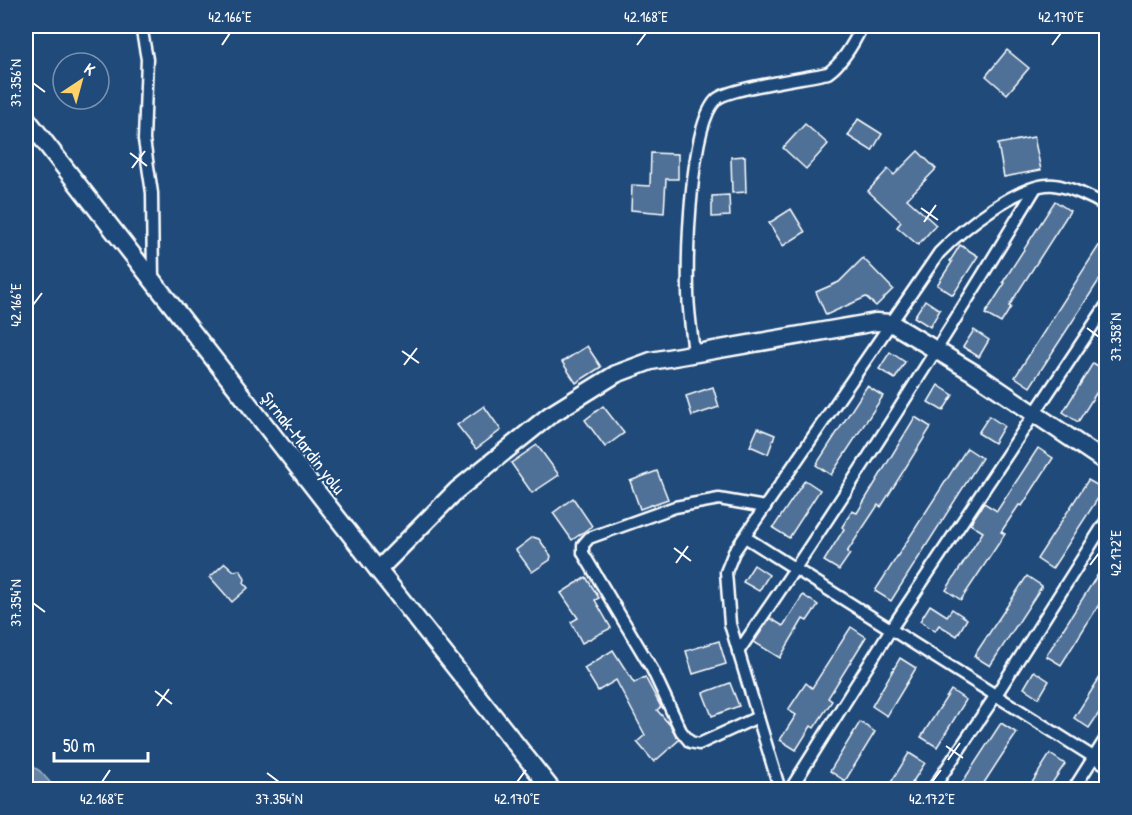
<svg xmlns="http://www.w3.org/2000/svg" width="1132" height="815" font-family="'Patrick Hand',sans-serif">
<rect width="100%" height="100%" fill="#1f4a7a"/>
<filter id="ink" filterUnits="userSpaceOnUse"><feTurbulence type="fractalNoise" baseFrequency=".0167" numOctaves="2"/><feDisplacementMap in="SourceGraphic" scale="12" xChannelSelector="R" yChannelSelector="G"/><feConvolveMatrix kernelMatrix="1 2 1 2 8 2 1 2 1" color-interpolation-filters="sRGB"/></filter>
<g filter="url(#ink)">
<polygon fill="#6583a4" stroke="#a3b5c8" stroke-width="1.5" points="26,762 40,771 56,789 26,789"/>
<g fill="#507197" stroke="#fff" stroke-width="1.5">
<polygon points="1007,50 1029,68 1007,94 986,76"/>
<polygon points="858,119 882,134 872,151 848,136"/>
<polygon points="805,124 828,144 806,169 783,148"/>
<polygon points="1034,137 1041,170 1004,177 998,144"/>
<polygon points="918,151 936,169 907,199 936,225 918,245 897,227 901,222 868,191 888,169 894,175"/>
<polygon points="651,153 678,154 678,179 666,179 664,213 631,210 632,185 650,186"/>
<polygon points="745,156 746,192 732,193 731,157"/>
<polygon points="729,195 730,216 712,217 712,196"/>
<polygon points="1055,201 1070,211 1009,306 1011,307 1001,323 985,314 1005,283 1003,282"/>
<polygon points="791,209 805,232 783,246 769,223"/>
<polygon points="1107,233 1107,268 1030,387 1015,377"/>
<polygon points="960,245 978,256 953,295 937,285 952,262 950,261"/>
<polygon points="863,258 893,289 876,306 866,297 826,315 816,292 839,282"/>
<polygon points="925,300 940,310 930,327 914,317"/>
<polygon points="974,330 989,340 979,357 963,347"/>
<polygon points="587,346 601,367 576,383 562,362"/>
<polygon points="890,352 905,362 895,379 879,369"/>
<polygon points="1093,363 1107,371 1107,376 1078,422 1063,412"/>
<polygon points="938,385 953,395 943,411 928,402"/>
<polygon points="867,386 883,396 831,475 816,465"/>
<polygon points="713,387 719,407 692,416 686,396"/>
<polygon points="484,406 501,430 476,449 457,425"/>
<polygon points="603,406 624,433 605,447 585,420"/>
<polygon points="989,416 1004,426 994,443 978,433"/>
<polygon points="915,417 931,427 881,507 878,505 847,552 850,554 839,570 824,561 844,529 842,527 852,511 857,513"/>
<polygon points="758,428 775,435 768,454 750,446"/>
<polygon points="537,445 559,475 532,493 511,463"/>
<polygon points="967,448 982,458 891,601 875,591"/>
<polygon points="1038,448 1053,458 1022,506 1019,505 1001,532 1005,534 961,600 946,590 983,532 970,524 984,503 997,511"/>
<polygon points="657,471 668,499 640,509 630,481"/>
<polygon points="805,480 820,490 789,538 773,528"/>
<polygon points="1088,480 1104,489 1052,569 1037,559"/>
<polygon points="573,498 592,526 572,540 553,513"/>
<polygon points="533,537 539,539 551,556 550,560 532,572 516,550"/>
<polygon points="1107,560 1107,592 1061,665 1046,656"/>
<polygon points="225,563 234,571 239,570 242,573 245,579 244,583 248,588 232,602 210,577"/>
<polygon points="754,565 769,575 759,591 743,582"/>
<polygon points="1027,576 1042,586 990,666 974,656"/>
<polygon points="586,577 599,598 595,600 611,628 582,643 571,622 578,618 561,593"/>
<polygon points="803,595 818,605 807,621 803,619 780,658 754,642 770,618 783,626"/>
<polygon points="930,605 947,616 952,609 967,619 957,636 939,625 935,631 920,621"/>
<polygon points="851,627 866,637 828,698 832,701 814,728 811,726 796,750 780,740 796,715 788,710 806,683 812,688"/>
<polygon points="719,641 726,664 693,674 686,651"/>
<polygon points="613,650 634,683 645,677 661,707 657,710 670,725 679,740 654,762 637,742 645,735 616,680 598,691 584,668"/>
<polygon points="900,658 916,668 887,716 872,706"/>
<polygon points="1107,666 1107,701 1089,728 1074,718"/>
<polygon points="1034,671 1049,681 1039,698 1024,688"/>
<polygon points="730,683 739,706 712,716 703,693"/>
<polygon points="951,690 966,700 937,747 921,737"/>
<polygon points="860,722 875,732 845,781 830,771"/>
<polygon points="1001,723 1017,733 1006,749 980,789 958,789"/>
<polygon points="909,753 925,763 908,789 887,789"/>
<polygon points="1050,754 1065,764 1048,789 1028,789"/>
</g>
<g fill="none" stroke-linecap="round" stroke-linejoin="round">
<defs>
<g id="street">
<polyline points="141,26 147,59 144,140 152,193 153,282"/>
<path d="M694,354c-2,-21 -6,-43 -6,-64 -1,-37 2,-167 29,-191 12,-11 89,-21 111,-26 15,-11 26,-30 34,-47"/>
<polyline points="745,537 1106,765"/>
<path d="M738,652c105,-151 202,-306 297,-463"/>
<polyline points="758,717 699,744 690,742 681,731 652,669 583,553 583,545 589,538 675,507 719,499 765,507"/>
<path d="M780,790l-50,-166 -4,-52 8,-20 205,-299c22,-23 81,-71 115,-68 16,2 39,13 52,21"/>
<polyline points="790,790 891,629 1106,306"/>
<polyline points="932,790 996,695 1106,521"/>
<polyline points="1073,790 1106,738"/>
</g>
<g id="secondary">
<polyline points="26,118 378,570 552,790"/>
<polyline points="378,570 457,490 550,415 616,374 651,361 876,322 891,323 974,373 1106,462"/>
</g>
</defs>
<use href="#street" stroke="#fff" stroke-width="15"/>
<use href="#secondary" stroke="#fff" stroke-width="21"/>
<use href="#street" stroke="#1f4a7a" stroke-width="10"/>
<use href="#secondary" stroke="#1f4a7a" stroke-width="16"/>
</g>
</g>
<path fill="none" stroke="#fff" stroke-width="2" d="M222,45l8,-12M637,45l9,-12M1052,45l9,-12M33,83l12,9M130,153l17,13M132,168l13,-17M921,208l17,12M924,222l12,-17M33,305l9,-12M1087,328l12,9M402,351l17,12M404,365l13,-17M674,548l17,13M676,563l12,-17M1090,565l9,-12M33,603l12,9M155,691l17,13M157,706l12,-17M946,746l17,12M948,760l12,-17M267,773l12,9M102,782l8,-12M517,782l9,-12M932,782l9,-12"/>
<g text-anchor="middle" stroke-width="4.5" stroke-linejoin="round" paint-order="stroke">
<g font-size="18" fill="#fff" stroke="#1f4a7a">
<text transform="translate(303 443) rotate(52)" y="6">Şırnak-Mardin yolu</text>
</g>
</g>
<rect width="1132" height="815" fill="none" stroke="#1f4a7a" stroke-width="66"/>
<g transform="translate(81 81) rotate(36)"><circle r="28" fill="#1f4a7a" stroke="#7992af" stroke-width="1.5"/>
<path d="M0-4.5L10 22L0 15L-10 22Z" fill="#ffd166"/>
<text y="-9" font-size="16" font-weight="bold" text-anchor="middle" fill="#ffffff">K</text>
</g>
<path d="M54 752v9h94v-9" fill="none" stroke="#ffffff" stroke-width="3"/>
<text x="63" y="752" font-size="18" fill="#ffffff" stroke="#1f4a7a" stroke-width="4.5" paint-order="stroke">50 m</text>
<rect x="33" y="33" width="1066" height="749" fill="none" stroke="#fff" stroke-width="2"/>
<g font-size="15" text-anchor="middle" fill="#fff">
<text x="230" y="22">42.166°E</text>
<text x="646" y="22">42.168°E</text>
<text x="1061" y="22">42.170°E</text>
<text transform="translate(16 83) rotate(-90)" y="5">37.356°N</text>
<text transform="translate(16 305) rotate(-90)" y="5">42.166°E</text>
<text transform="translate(1116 337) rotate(-90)" y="5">37.358°N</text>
<text transform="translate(1116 553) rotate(-90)" y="5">42.172°E</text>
<text transform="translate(16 603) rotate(-90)" y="5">37.354°N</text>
<text x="102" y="804">42.168°E</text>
<text x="279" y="804">37.354°N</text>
<text x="517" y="804">42.170°E</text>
<text x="932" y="804">42.172°E</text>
</g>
</svg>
